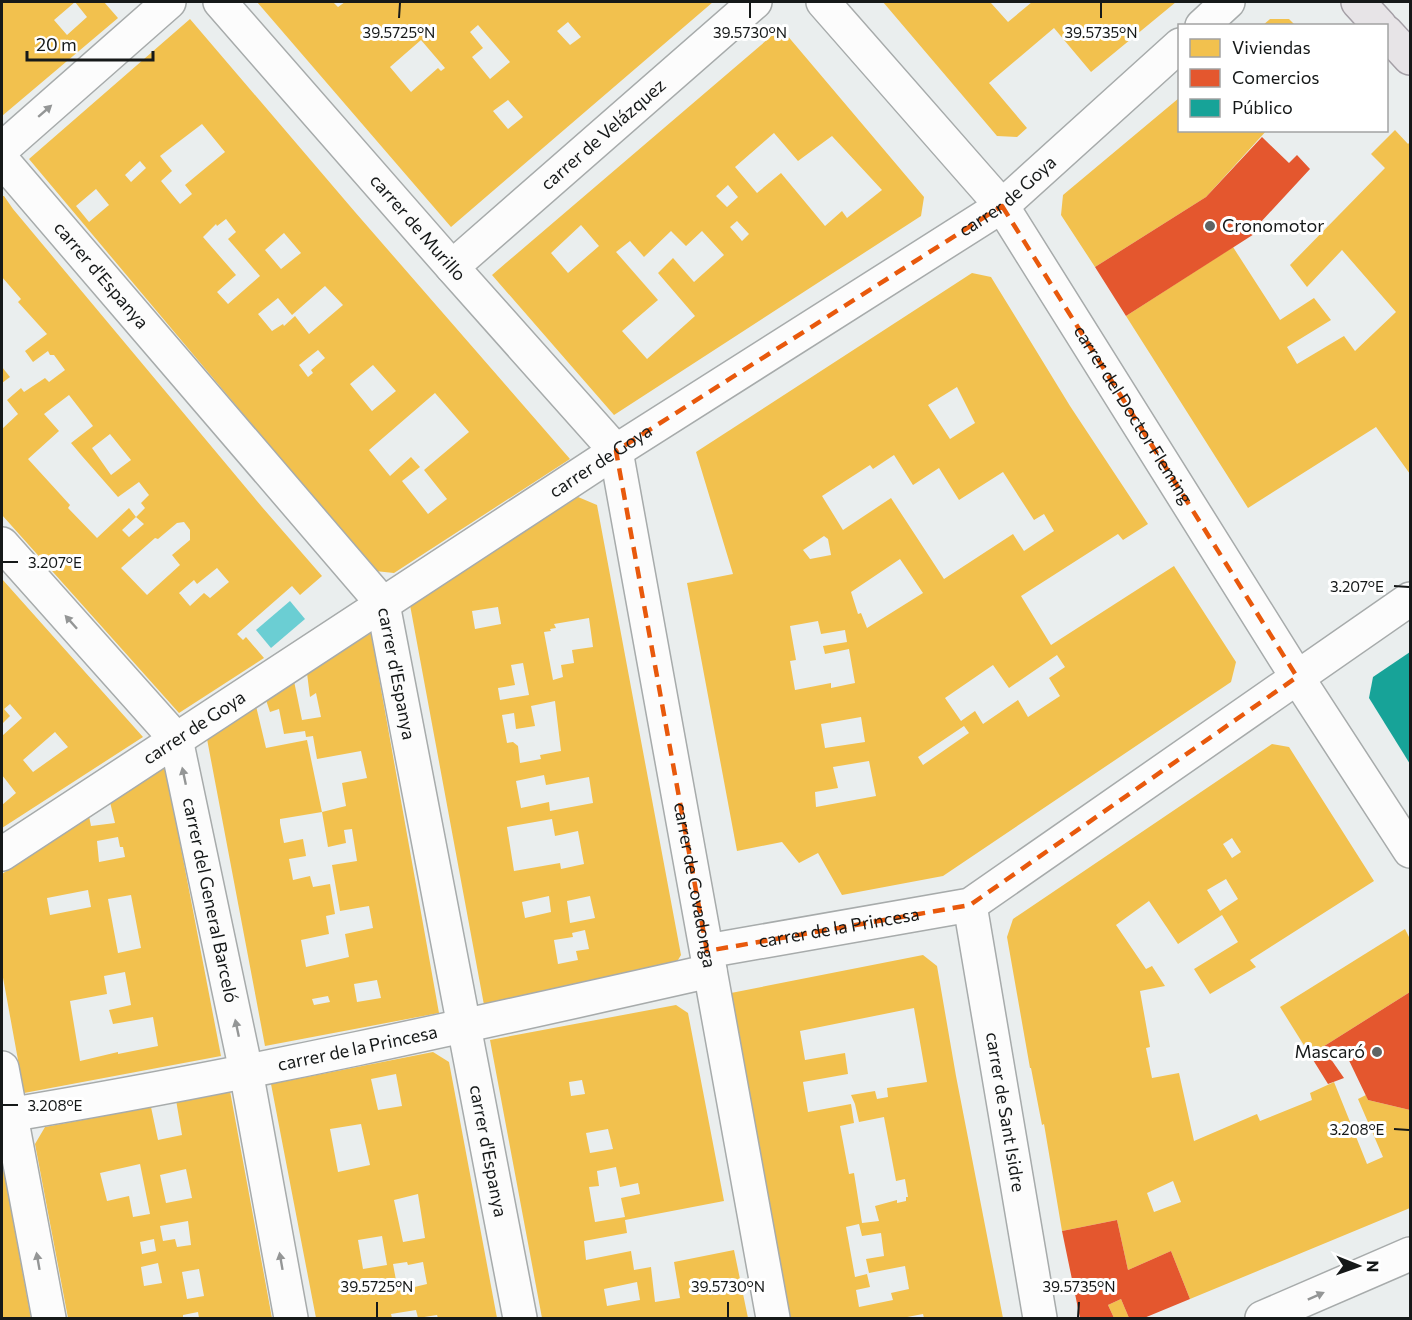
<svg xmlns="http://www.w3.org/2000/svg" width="1412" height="1320" font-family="Commissioner,sans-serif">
<rect width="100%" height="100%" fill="#eaeeee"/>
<polygon fill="#6bced3" points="290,601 305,619 271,648 256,630"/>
<g fill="#f2c14e" fill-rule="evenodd">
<path d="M2,2h102l14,16 -116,98zM75,2l12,15 -20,18 -13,-15z"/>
<path d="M257,2h76l5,5 7,-5h368l-262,225zM568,22l13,15 -11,8 -13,-14zM478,25l32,37 -20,17 -18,-22 11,-9 -13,-16zM421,40l24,28 -4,3 -3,-3 -27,24 -21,-25zM508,100l15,17 -15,12 -15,-18z"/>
<polygon points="883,2 993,2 991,3 1008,22 1032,2 1176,2 1091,72 1054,28 989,83 1027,128 1017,137 997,136"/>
<path d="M190,19l165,193 215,247 -176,114 -19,-2 -346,-412zM202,124l23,28 -40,33 7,9 -12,10 -19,-23 11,-10 -12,-15zM140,161l6,7 -15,14 -6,-7zM96,189l13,16 -20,17 -13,-16zM226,219l10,13 -8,7 32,37 -32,28 -11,-12 19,-17 -33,-38 13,-13 1,2zM284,233l17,20 -20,16 -16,-19zM325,286l18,19 -34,29 -14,-18 -11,10 -1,-2 -11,7 -14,-17 20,-16 14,17zM318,350l7,8 -14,12 2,3 -5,4 -9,-12zM373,365l23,26 -24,20 -22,-27zM435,393l34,39 -45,38 23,29 -19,15 -26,-33 18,-14 -9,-10 -21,19 -21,-26z"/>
<polygon points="1270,19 1289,19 1296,26 1262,26"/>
<path d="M775,33l11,1 138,163 -3,19 -307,199 -122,-140zM774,133l24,28 34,-25 50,54 -35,28 -5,-7 -17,15 -44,-53 -24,20 -22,-26zM728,185l10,12 -11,10 -11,-11zM737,221l12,13 -7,7 -12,-14zM581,225l18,21 -31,27 -17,-20zM671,231l15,15 16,-15 22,24 -30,27 -21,-24 -15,15 37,43 -48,43 -25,-28 36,-31 -42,-48 14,-11 14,16z"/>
<polygon points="1179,98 1179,130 1267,130 1206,197 1095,267 1061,215 1063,195"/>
<polygon points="1395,130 1408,144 1410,142 1410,474 1376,427 1248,508 1126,316 1233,247 1280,320 1314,298 1331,320 1287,347 1297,364 1344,336 1355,351 1396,312 1342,250 1307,287 1290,265 1385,168 1371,154"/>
<path d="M2,196h2l9,13 249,298 60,69 -22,19 -8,-9 -55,48 6,6 3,-3 18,21 -85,55 -177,-198v-86l16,-15 -11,-14 14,-12 3,4 21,-14 4,4 16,-12 -11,-15h-4l-2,-4 -15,11 -8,-11 22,-17 -29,-32 3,-3 -19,-22zM69,395l24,31 -22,17 11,13 36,41 21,-15 10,13 -8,8 4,5 -9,9 8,7 -15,13 -7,-7 14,-13 -7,-9 -32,30 -29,-30 2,-3 -42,-46 31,-28 -15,-17zM110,434l21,26 -20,15 -19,-27zM184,522l6,8v10l-18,15 8,10 -33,30 -26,-27 34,-30 3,1 19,-16zM217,568l12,14 -19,16 -6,-5 -14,13 -11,-13 15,-13 3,4z"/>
<path d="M972,273l19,4 79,129 78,118 -25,16 -5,-6 -97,62 30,49 123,-79 62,96 -5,20 -288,194 -101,19 -24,-42 -19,10 -17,-21 -45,9 -50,-268 46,-9 -37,-122zM957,387l18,36 -25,16 -22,-34zM894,455l19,30 26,-17 20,32 44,-28 31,48 10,-6 10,17 -30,20 -11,-17 -69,45 -53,-81 -48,32 -21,-34 48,-31 3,4zM824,536l4,3 3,16 -21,4 -7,-9zM900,559l23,34 -56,35 -6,-15 -3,1 -7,-22zM818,621l3,13 24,-4 2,12 -24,4 2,8 24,-5 6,34 -24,5v-5l-36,7 -5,-29 6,-1 -6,-34zM1057,655l8,12 -16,11 11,18 -32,21 -10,-17 -35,24 -8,-13 -14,10 -16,-23 48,-33 16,23zM861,717l4,25 -40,6 -4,-24zM964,726l5,7 -46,32 -5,-8zM869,761l7,35 -60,11 -1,-15 23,-4 -5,-21z"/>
<polygon points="2,367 10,377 2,383"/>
<path d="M578,497l19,8 84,450 -9,15 -188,35 -74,-400zM498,607l3,17 -26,5 -3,-18zM589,618l4,29 -21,3 2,13 -13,2 2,12 -10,3 -9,-48 7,-1 -1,-2 6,-1 -2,-4zM523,663l6,32 -29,5 -2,-12 17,-3 -4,-20zM555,701l6,50 -21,4 1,4 -21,4 -2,-17 -5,-4 -6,1 -5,-28 12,-2 2,16 19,-3 -4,-20zM544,775l2,10 43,-8 4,26 -43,8 -1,-9 -28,6 -5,-27zM552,819l3,17 23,-5 6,33 -23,5 -1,-6 -46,8 -7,-44zM549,896l2,16 -26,6 -3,-16zM590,896l5,22 -25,5 -3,-22zM585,930l4,19 -13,2 2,9 -20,4 -4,-24 19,-3 -1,-4z"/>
<path d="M2,579l141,158 -141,91v-23l14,-12 -14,-18v-39l20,-18 -12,-14 -6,5 6,7 -8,8zM55,732l13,15 -35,25 -10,-12z"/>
<path d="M371,633l68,380 -174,33 -58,-307 49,-33 10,42 41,-8 15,72 -42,7v4l4,20 19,-4 3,17 -17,3 4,21 17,-4 3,11 17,-3 5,30 -9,2 3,18 -28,6 5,27 43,-10 -4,-23 28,-6 -4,-22 -29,5 -8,-46 25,-4 -5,-32 -8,1 2,13 -18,4 -6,-35 24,-6 -4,-23 25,-5 -6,-27 -44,8 -4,-23 -7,1 -1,-6 -21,3 -5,-25 -9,3 -4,-12 28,-19 8,39 19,-3 -5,-24 -6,4 -3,-24zM377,980l4,18 -24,4 -3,-18zM328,996l2,6 -16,3 -2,-6z"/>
<path d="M1272,744l17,3 85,134 -124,79 6,7 -46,27 -16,-25 44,-27 -16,-27 -44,29 -29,-43 -33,24 30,44 6,-3 13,20 -25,5 10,56 -4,1 6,30 27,-5 15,68 63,-27 3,7 52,-21 -2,-7 24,-11 33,82 16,-7 -25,-58 8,-4 2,5 42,10v98l-220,91 -19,-48 -43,19 -11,-50 -55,11 -18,-107 -2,1 -11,-57h-1l-23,-131 6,-18zM1232,838l9,14 -9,6 -9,-14zM1226,879l12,20 -18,12 -13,-21zM1173,1181l8,21 -27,10 -7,-19z"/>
<path d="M165,765l56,291 -197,37 -22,-121v-98l87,-58 2,10 24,-3 -5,-21zM118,837l2,10h3l2,10 -26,5 -2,-21zM88,890l3,17 -41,8 -3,-17zM131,895l10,53 -23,5 -10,-54zM125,972l6,33 -22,5 4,14 40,-7 5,29 -40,8v-2l-38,9 -10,-60 37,-7 -3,-18z"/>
<polygon points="1405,929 1410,939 1410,992 1310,1055 1280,1007"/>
<path d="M923,955l14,11 19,110 47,242h-79l-1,-4 -21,4h-113l-58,-325zM914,1008l13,74 -40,6 1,9 -11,2 -2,-8 -24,4 4,9 4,18 25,-5 12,64 9,-2 3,18h-2v4l-9,2v-3l-22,6 4,15 -17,2 -8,-50 -5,1 -9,-48 14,-3 -3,-19 -43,8 -5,-30 45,-8 -3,-21 -40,7 -5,-29zM859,1224l3,12 19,-3 3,23 -18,3 3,14 36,-7 4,23 -18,4 2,7 -34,7 -3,-17 14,-3 -3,-13 -12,3 -9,-50z"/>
<path d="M676,1005l12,8 36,188 -99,19 2,13 -43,8 2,19 45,-9 3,19 17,-3 4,35 25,-4 -6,-36 60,-12 14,68h-206l-52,-278zM582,1080l3,14 -14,2 -2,-14zM608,1129l5,20 -23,4 -4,-20zM616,1167l4,20 18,-4 2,11 -19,4 4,19 -30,5 -6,-35 10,-1 -2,-15zM637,1282l3,18 -33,6 -3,-17z"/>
<path d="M433,1052l16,10 48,256h-59l-1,-3 -19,3 -2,-8 -25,4 1,4h-76l-45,-234zM396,1074l6,32 -24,4 -7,-31zM361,1124l9,41 -32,7 -8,-43zM418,1194l7,44 -22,4 -9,-42zM382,1236l5,29 -24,4 -5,-29zM407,1262l1,3 15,-3 4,22 -29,7 -5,-27z"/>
<path d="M230,1091l42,227h-73l-1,-6 -15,3v3h-115l-33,-174 10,-17 106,-20 7,33 24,-5 -6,-35zM140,1164l10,50 -17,3 -4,-21 -22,5 -7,-28zM186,1169l6,29 -26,5 -6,-28zM188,1221l3,24 -14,2 -2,-8 -12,2 -3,-15zM154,1239l2,12 -14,3 -2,-12zM158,1263l4,20 -18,3 -3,-19zM199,1269l5,27 -17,3 -5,-27z"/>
<polygon points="3,1165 7,1188 31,1318 2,1318"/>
<polygon points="1121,1299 1129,1318 1114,1318 1108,1305"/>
</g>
<g fill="#e4572e">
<polygon points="1262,137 1289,163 1297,155 1310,169 1259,224 1262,229 1126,316 1095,267 1206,197"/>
<polygon points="1410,992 1410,1110 1368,1100 1343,1048 1328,1055 1344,1078 1328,1084 1310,1055"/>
<polygon points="1117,1220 1128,1270 1171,1251 1190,1299 1144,1318 1129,1318 1121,1299 1108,1305 1114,1318 1080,1318 1062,1231"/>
</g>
<polygon fill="#17a398" points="1410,652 1410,764 1369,698 1373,677"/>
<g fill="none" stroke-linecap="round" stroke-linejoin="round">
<defs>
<g id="minor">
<path id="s1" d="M220,2l232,265 164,184 157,867"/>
<path id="s2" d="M823,2l179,204 295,471 113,174"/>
<polyline points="1202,26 1228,2"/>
<polyline points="2,149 169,2"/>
<path id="s3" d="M2,160l381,444 137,714"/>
<path id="s4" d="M452,267l303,-265"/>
<path id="s5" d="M2,544l174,195 70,332 45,247"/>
<path id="s6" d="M2,854l614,-403 386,-245 178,-161"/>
<path id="s7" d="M970,905l70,413"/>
<path id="s8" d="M707,951l263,-46 440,-306"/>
<polyline points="2,1068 49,1318"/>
<path id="s9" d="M2,1116c237,-39 473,-92 708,-145"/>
<polyline points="1262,1318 1410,1254"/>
</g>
<g id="major">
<polyline points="1358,2 1380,26"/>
<polyline points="1386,32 1410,58"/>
</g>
</defs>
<use href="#minor" stroke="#a7abab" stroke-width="36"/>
<use href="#major" stroke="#a49fa6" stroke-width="36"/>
<use href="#minor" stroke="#fcfcfc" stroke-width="33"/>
<use href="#major" stroke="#e7e4e7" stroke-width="33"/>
</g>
<defs><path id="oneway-solid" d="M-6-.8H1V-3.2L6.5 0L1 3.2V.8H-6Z" transform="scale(1.5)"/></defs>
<g fill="#949696">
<use href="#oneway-solid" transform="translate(45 111) rotate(-41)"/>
<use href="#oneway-solid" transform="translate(71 622) rotate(-132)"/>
<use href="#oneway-solid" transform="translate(184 776) rotate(-102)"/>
<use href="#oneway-solid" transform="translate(237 1028) rotate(-102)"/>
<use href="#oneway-solid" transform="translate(38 1261) rotate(-100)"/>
<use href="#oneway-solid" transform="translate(281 1261) rotate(-100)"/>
<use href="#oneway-solid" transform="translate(1316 1296) rotate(-24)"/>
</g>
<path fill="none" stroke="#e8590c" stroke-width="4.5" stroke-dasharray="12 8" stroke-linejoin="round" d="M1002,206l295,471 -327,228 -263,46 -91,-500z"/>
<path fill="none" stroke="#161919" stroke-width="2" d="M399,18l1,-15M750,18v-15M1101,18v-15M3,562h15M1394,586l15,1M3,1105h15M1394,1129l15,1M377,1317v-15M728,1317v-15M1078,1317l1,-15"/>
<g fill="#606464" stroke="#fff" stroke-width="2">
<circle cx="1210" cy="226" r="6"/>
<circle cx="1377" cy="1052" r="6"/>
</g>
<g text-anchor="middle" stroke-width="6" stroke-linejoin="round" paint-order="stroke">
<g font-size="18" fill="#161919" stroke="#fff">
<text dy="6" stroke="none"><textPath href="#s4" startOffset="201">carrer de Velázquez</textPath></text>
<text dy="6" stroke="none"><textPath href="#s6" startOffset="1202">carrer de Goya</textPath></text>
<text dy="6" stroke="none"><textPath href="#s1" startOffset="300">carrer de Murillo</textPath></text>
<text dy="6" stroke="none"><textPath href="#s3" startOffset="152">carrer d'Espanya</textPath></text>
<text dy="6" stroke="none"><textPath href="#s2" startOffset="518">carrer del Doctor Fleming</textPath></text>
<text dy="6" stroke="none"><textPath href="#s6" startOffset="716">carrer de Goya</textPath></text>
<text dy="6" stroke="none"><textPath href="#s3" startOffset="656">carrer d'Espanya</textPath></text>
<text dy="6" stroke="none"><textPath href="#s6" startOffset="230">carrer de Goya</textPath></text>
<text dy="6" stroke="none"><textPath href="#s1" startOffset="1040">carrer de Covadonga</textPath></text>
<text dy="6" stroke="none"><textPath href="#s5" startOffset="426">carrer del General Barceló</textPath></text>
<text dy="6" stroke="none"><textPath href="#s8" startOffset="134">carrer de la Princesa</textPath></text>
<text dy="6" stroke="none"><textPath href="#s9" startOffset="362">carrer de la Princesa</textPath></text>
<text dy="6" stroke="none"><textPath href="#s7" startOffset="210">carrer de Sant Isidre</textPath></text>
<text dy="6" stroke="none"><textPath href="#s3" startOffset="1142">carrer d'Espanya</textPath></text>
</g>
<g font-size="18" fill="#161919" stroke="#fff" text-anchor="start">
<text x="1222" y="232">Cronomotor</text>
<text x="1365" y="1058" text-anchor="end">Mascaró</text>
</g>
</g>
<g font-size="15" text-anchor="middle" fill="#161919" stroke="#fff" stroke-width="6" stroke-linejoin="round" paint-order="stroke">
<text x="399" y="38">39.5725°N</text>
<text x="750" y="38">39.5730°N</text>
<text x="1101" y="38">39.5735°N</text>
<text x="55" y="568">3.207°E</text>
<text x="1357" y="592">3.207°E</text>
<text x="55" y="1111">3.208°E</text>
<text x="1357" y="1135">3.208°E</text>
<text x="377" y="1292">39.5725°N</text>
<text x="728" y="1292">39.5730°N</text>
<text x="1079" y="1292">39.5735°N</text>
</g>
<rect width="1412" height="1320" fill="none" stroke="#161919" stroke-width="6"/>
<rect x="1178" y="24" width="210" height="108" fill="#ffffff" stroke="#a2a3a3" stroke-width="1.5"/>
<rect x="1190" y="39" width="30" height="18" fill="#f2c14e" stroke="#a2a3a3" stroke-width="1.5"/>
<text x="1232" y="54" font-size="18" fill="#161919">Viviendas</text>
<rect x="1190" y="69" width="30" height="18" fill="#e4572e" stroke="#a2a3a3" stroke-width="1.5"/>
<text x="1232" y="84" font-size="18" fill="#161919">Comercios</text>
<rect x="1190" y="99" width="30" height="18" fill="#17a398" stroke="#a2a3a3" stroke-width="1.5"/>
<text x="1232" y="114" font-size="18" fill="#161919">Público</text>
<g transform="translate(1358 1266) rotate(91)" stroke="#ffffff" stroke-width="4.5" paint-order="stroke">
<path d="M0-4.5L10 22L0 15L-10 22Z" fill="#161919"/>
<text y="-9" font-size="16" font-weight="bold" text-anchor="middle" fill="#161919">N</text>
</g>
<path d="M27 51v9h126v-9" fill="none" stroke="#161919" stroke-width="3"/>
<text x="36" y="51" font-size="18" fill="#161919" stroke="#ffffff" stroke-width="4.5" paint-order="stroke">20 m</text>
</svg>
